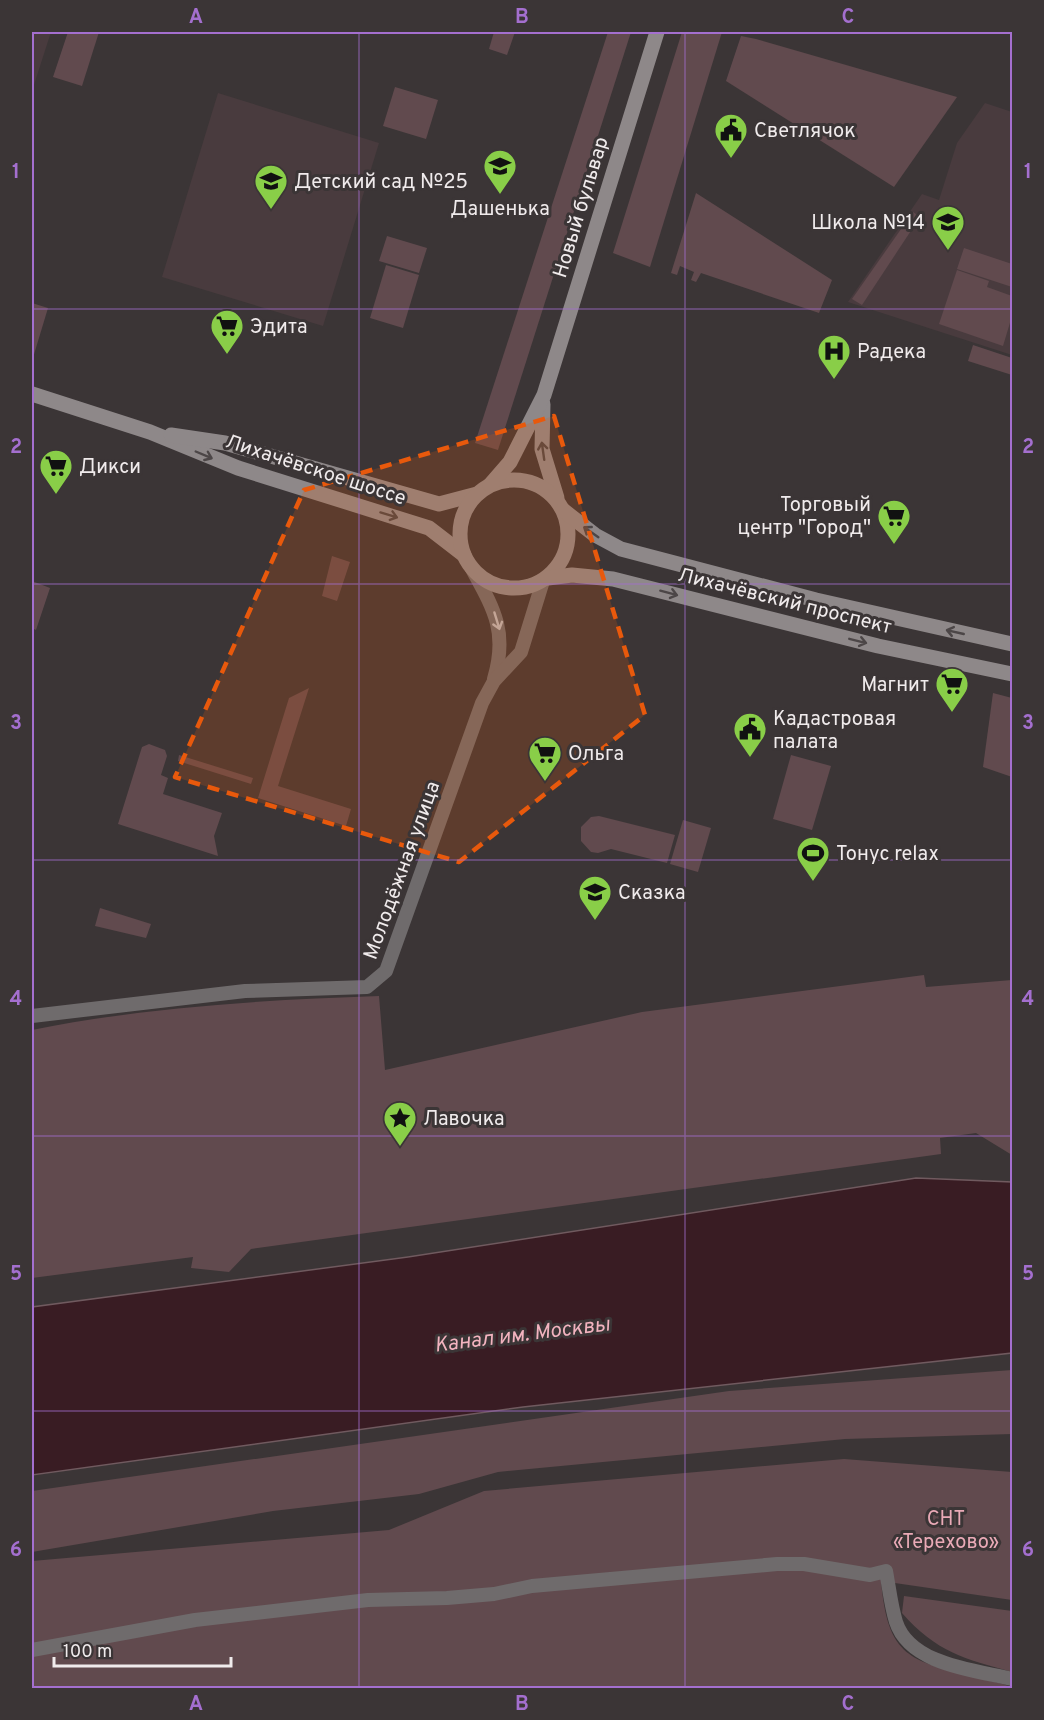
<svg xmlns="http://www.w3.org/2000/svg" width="1044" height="1720" font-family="Overpass,sans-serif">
<rect width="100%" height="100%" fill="#3b3536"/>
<g fill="#493b3e">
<polygon points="32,32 51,32 32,91"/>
<polygon points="218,93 379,143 323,326 162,277"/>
<polygon points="985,103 1012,112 1012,355 848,302 922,194 939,200 957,143"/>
</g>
<g fill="#614a4e">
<polygon points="68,32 99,32 82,86 53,77"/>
<polygon points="494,32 515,32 507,55 489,49"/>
<polygon points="608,32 631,32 498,450 475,443"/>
<polygon points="682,32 722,32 650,267 613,253"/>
<polygon points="741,36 756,39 957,97 894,187 726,81"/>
<polygon points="395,87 438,100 426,139 383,126"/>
<polygon points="696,193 832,280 819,313 701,273 696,282 691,280 694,272 680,266 677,275 671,273"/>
<polygon points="913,212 920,217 862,305 852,299"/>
<polygon points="387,236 427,248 419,273 379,261"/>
<polygon points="964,248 1012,264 1012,287 957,269"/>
<polygon points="386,265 419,275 403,328 370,318"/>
<polygon points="957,270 989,281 987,287 1012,296 1012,316 1003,346 939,324"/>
<polygon points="32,303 48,308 32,361"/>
<polygon points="973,345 1012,358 1012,375 968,361"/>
<polygon points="332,556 350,562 337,601 322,596"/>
<polygon points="32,581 50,588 36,630 32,628"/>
<polygon points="309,688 278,786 351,809 346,826 258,798 289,698"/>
<polygon points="993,693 1012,698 1012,777 983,767"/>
<polygon points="149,744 165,750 167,756 161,775 168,778 163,794 222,813 214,836 218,856 118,824 142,747"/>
<polygon points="179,755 253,778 251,784 178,761"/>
<polygon points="791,755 831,766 812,830 773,819"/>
<polygon points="599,816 675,835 667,863 611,849 598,853 591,852 581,841 581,827 591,817"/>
<polygon points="683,820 711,828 698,872 670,864"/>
<polygon points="100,908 151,924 146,938 95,926"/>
<path d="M924,975l2,12 86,-7v175l-36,-22 -36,5 1,16 -690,95 -22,23 -38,-4 2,-11 -161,21v-248c114,-23 230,-30 347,-34l6,74 257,-58z"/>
<polygon points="1012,1370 1012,1434 845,1439 498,1472 419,1494 273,1511 32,1552 32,1491 729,1391"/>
<path d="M844,1459l168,13v128l-131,-19c7,77 28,79 97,97 10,3 27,5 34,10h-980v-127l357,-31 95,-39z"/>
<path d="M904,1596l108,15v61c-47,-13 -76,-20 -110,-59z"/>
</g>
<polygon fill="#391c23" stroke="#705a5f" stroke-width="1.5" points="916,1178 1012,1182 1012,1353 523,1407 32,1475 32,1307 408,1257"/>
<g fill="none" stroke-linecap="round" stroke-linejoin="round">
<g stroke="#6f6b6c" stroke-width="14">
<path d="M472,569c22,40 36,63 22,110"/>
<polyline points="32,1016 245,991 367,987 386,971 482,703 494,681 521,652 543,581"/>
<path d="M32,1650l163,-30 173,-20 79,-2 47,-4 38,-8 245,-22h27l66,11 16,-4c3,16 5,35 10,51 14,43 79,48 116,57"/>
</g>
<g stroke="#8e8889" stroke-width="15">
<polyline points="32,394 150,432 238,468 429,528 464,555"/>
<polyline points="543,404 542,449 557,498"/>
<polyline points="171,435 225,443 439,504 477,494"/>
<circle cx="514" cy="534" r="54"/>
<polyline points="490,485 510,462 544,395 657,32"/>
<polyline points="563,510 595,535 621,549 816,600 1012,644"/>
<polyline points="548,578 572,575 613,579 878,646 1012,674"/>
</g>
</g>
<defs><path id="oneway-shaft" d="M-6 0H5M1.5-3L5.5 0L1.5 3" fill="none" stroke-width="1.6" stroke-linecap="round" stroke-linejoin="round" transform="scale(1.5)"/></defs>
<g stroke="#4c4647">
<use href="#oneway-shaft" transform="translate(543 451) rotate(-98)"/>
<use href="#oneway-shaft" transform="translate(204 455) rotate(23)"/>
<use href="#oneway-shaft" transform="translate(389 515) rotate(17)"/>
<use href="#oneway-shaft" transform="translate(591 532) rotate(-145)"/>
<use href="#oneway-shaft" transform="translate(669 593) rotate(15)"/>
<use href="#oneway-shaft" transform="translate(955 632) rotate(-167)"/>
<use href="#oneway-shaft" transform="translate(858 641) rotate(14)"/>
</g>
<use stroke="#bcb8b9" href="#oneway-shaft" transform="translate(497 621) rotate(73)"/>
<path fill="#e8590c" fill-opacity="0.2" stroke="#e8590c" stroke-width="4.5" stroke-dasharray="12 8" stroke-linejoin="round" d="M554,416l91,299 -186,147 -284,-85 129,-287z"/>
<path fill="none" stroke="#a46fcf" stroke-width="1.5" stroke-opacity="0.55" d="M359,32v1656M685,32v1656M32,309h980M32,584h980M32,860h980M32,1136h980M32,1411h980"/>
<defs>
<symbol id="civic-pin" viewBox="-11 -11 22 30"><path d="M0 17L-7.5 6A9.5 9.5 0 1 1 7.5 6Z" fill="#89ce48" stroke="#3b3536"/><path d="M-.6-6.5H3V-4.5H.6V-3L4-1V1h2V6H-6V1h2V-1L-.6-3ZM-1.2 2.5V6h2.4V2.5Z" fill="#111"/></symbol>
<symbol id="school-pin" viewBox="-11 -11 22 30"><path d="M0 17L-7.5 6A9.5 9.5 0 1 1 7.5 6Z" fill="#89ce48" stroke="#3b3536"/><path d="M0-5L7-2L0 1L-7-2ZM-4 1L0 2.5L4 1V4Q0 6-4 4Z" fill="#111"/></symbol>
<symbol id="supermarket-pin" viewBox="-11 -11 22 30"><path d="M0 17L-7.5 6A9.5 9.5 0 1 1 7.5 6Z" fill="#89ce48" stroke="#3b3536"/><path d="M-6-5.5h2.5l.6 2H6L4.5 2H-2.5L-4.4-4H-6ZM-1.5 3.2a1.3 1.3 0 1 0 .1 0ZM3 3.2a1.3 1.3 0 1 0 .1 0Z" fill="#111"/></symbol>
<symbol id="hospital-pin" viewBox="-11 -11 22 30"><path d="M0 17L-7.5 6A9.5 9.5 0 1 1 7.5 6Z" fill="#89ce48" stroke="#3b3536"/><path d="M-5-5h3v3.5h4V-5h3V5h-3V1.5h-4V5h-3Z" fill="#111"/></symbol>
<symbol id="stadium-pin" viewBox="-11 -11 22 30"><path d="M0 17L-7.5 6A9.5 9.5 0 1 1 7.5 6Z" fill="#89ce48" stroke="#3b3536"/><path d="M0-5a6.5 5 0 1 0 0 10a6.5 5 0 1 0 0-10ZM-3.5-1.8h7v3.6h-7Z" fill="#111"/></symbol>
<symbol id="sight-pin" viewBox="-11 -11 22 30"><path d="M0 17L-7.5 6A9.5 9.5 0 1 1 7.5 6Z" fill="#89ce48" stroke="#3b3536"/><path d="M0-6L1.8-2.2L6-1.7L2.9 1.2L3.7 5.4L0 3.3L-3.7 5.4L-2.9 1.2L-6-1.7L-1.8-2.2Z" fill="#111"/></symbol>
</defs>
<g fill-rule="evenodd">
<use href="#civic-pin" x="712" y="111" width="38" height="52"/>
<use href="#school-pin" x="481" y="147" width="38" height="52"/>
<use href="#school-pin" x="252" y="162" width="38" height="52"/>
<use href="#school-pin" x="929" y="203" width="38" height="52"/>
<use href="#supermarket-pin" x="208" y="307" width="38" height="52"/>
<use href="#hospital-pin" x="815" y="332" width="38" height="52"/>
<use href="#supermarket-pin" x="37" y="447" width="38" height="52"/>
<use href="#supermarket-pin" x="875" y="497" width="38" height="52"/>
<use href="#supermarket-pin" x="933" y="665" width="38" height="52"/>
<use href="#civic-pin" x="731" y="710" width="38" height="52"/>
<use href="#supermarket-pin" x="526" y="734" width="38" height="52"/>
<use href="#stadium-pin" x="794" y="834" width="38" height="52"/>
<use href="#school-pin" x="576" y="873" width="38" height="52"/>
<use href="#sight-pin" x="381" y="1099" width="38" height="52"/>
</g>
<g text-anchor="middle" stroke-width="6" stroke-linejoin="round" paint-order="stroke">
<g font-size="20" fill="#f0ebec" stroke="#3b3536" text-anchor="start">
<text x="754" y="137">Светлячок</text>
<text x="294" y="188">Детский сад №25</text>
<text x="500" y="215" text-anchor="middle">Дашенька</text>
<text x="925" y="229" text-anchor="end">Школа №14</text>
<text x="250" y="333">Эдита</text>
<text x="857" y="358">Радека</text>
<text x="79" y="473">Дикси</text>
<text x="871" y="511" text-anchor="end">Торговый<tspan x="871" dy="23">центр "Город"</tspan></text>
<text x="929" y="691" text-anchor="end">Магнит</text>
<text x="773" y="725">Кадастровая<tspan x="773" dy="23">палата</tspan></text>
<text x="568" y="760">Ольга</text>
<text x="836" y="860">Тонус relax</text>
<text x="618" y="899">Сказка</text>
<text x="423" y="1125">Лавочка</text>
</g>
<g font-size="20" fill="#f0ebec" stroke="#3b3536">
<text transform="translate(580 207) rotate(-73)" y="7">Новый бульвар</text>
<text transform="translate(316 469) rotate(18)" y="7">Лихачёвское шоссе</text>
<text transform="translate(785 600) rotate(14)" y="7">Лихачёвский проспект</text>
<text transform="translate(401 870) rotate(-70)" y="7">Молодёжная улица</text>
</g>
<g font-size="20" fill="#eaaab7" stroke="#3b3536">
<text x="946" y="1525">СНТ<tspan x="946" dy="23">«Терехово»</tspan></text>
</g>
<g font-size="21" font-style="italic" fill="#f2b3bf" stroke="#3b3536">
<text transform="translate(522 1334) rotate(-7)" y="7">Канал им. Москвы</text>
</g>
</g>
<rect width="1044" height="1720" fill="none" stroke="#3b3536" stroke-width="66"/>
<path d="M54 1657v9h177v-9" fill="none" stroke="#f0ebec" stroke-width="3"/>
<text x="63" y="1657" font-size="18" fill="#f0ebec" stroke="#3b3536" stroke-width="4.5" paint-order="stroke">100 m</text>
<rect x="33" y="33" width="978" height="1654" fill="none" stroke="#a46fcf" stroke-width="2"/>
<g font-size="20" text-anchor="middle" font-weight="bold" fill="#a46fcf">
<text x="196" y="23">A</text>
<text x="522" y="23">B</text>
<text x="848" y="23">C</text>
<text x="16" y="178">1</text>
<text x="1028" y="178">1</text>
<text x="16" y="453">2</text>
<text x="1028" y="453">2</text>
<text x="16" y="729">3</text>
<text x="1028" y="729">3</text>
<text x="16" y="1005">4</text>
<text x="1028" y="1005">4</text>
<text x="16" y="1280">5</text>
<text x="1028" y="1280">5</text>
<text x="16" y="1556">6</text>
<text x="1028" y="1556">6</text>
<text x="196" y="1710">A</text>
<text x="522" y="1710">B</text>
<text x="848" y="1710">C</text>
</g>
</svg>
